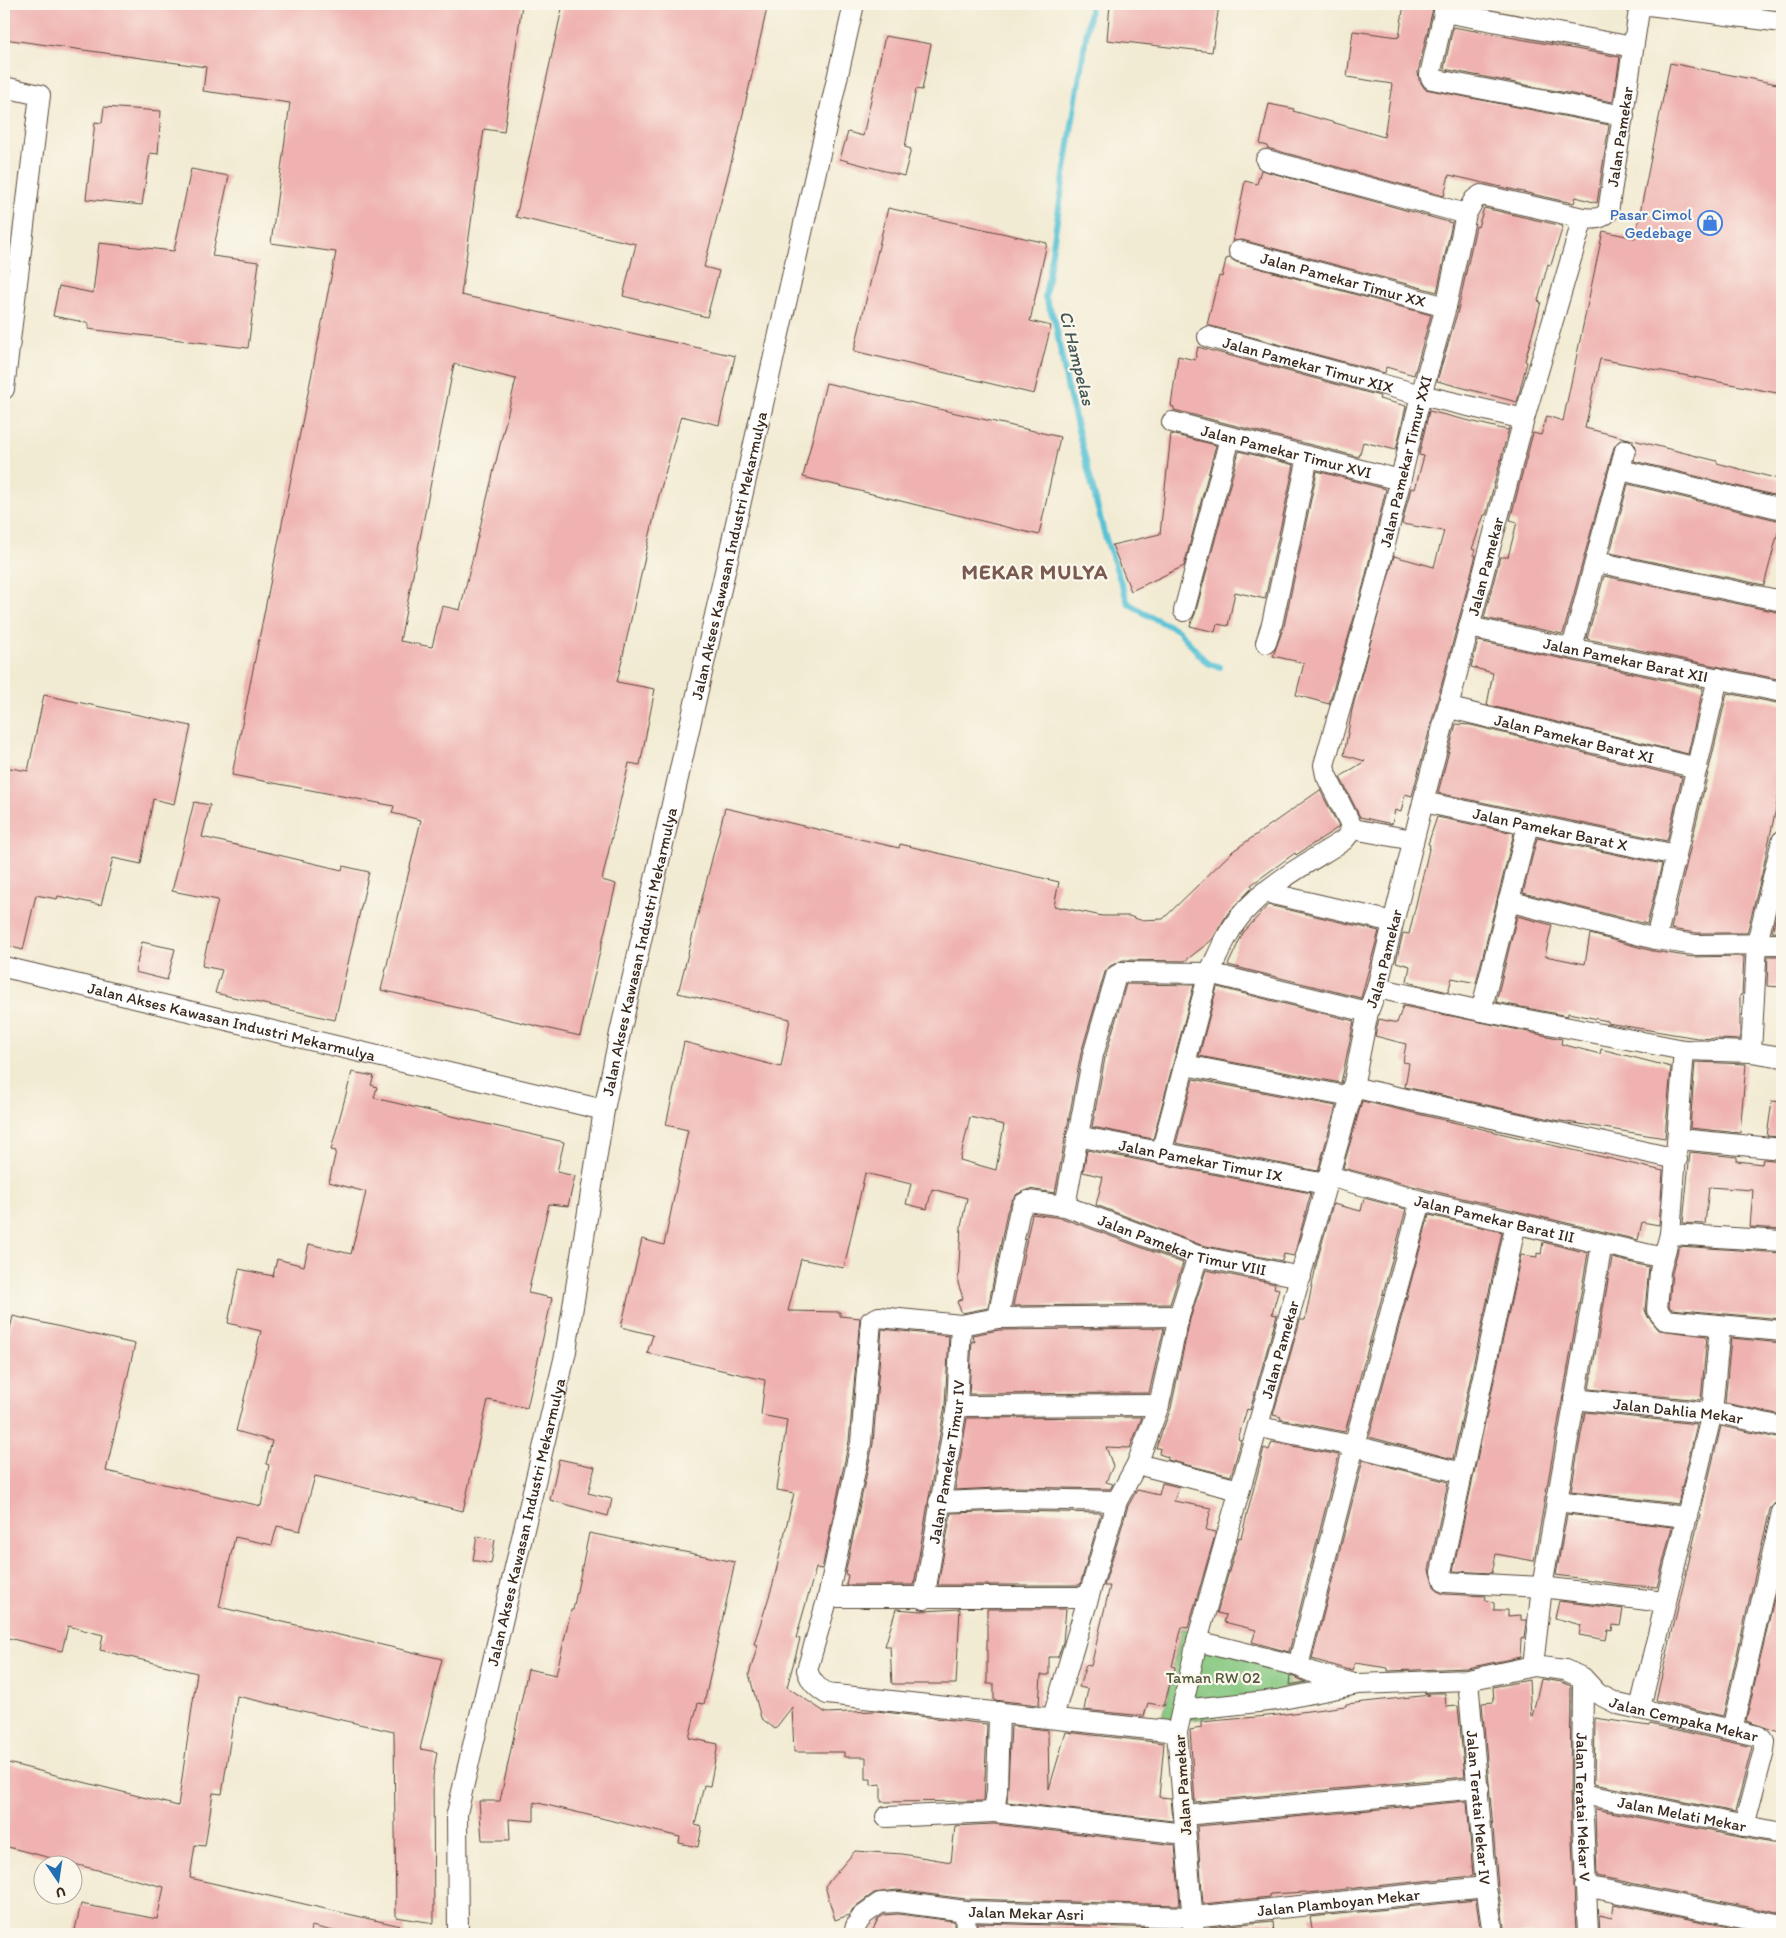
<svg xmlns="http://www.w3.org/2000/svg" width="1786" height="1938" font-family="Itim,sans-serif">
<rect width="100%" height="100%" fill="#fbf7ec"/>
<filter id="ink" filterUnits="userSpaceOnUse"><feTurbulence type="fractalNoise" baseFrequency=".02" numOctaves="2"/><feDisplacementMap in="SourceGraphic" scale="10" xChannelSelector="R" yChannelSelector="G"/><feConvolveMatrix kernelMatrix="1 2 1 2 8 2 1 2 1" color-interpolation-filters="sRGB"/></filter>
<filter id="wash" filterUnits="userSpaceOnUse"><feTurbulence type="fractalNoise" baseFrequency=".0096" numOctaves="4" result="noise"/><feDisplacementMap in="SourceGraphic" scale="20" xChannelSelector="R" yChannelSelector="G"/><feGaussianBlur stdDeviation="1.12" result="paint"/><feColorMatrix in="noise" values="0 0 0 0 0 0 0 0 0 0 0 0 0 0 0 0 0 1.4 0 .05"/><feComposite in="paint" operator="in"/></filter>
<g filter="url(#wash)">
<rect width="100%" height="100%" fill="#f2ebd3"/>
<polygon fill="#87c881" stroke="#617950" points="1181,1628 1361,1674 1349,1698 1162,1724"/>
<g fill="none" stroke-linecap="round" stroke-linejoin="round">
<polyline stroke="#59c2d5" stroke-width="6" points="1091,4 1045,297 1055,321 1068,390 1104,533 1128,603 1149,616 1178,630 1207,663 1220,667"/>
</g>
<g id="blocks">
<g fill="#efb2b0" fill-rule="evenodd">
<path d="M4,4h518l-18,128 -20,-3 -23,166 274,61 -16,69 -38,-9 -23,83 -41,183 38,7 -15,76 -11,-2 -27,117 14,4 -36,152 -199,-46 40,-170 -29,-7 2,-7 -162,-31 104,-523 -65,-9 19,-140 -87,-12 3,-24 -202,-28zM454,364l62,15 -56,231 -18,-4 -10,41 -32,-6z"/>
<polygon points="563,4 768,4 737,140 704,267 719,271 707,317 623,296 636,244 516,217"/>
<polygon points="1110,4 1219,5 1212,52 1107,40"/>
<polygon points="1404,4 1434,4 1418,72 1419,80 1425,89 1609,125 1597,203 1576,197 1574,203 1558,200 1449,175 1444,196 1267,148 1268,146 1260,144 1269,104 1294,109 1293,111 1384,137 1392,84 1347,77 1353,31 1399,37"/>
<polygon points="1453,27 1620,57 1613,102 1444,69"/>
<polygon points="885,36 931,44 922,90 916,89 905,147 911,149 904,176 840,159 848,132 863,136"/>
<polygon points="1670,63 1782,85 1782,394 1600,359 1585,428 1717,461 1717,463 1782,480 1782,497 1634,461 1636,446 1629,439 1621,439 1614,447 1563,634 1484,618 1500,557 1508,557 1517,522 1510,520 1533,433 1541,435 1547,416 1563,421 1603,231 1635,238"/>
<polygon points="104,107 161,111 158,154 150,153 142,205 86,199 95,122 102,123"/>
<polygon points="191,169 229,176 212,256 259,262 248,348 88,329 89,323 53,316 59,286 93,293 99,243 174,251"/>
<polygon points="1261,170 1452,223 1437,292 1242,240 1233,241 1245,181 1257,184"/>
<polygon points="888,208 1047,243 1030,321 1051,326 1034,394 854,351"/>
<polygon points="1484,208 1563,226 1551,265 1548,264 1538,301 1541,302 1525,361 1527,362 1517,402 1437,381 1458,310 1476,226 1478,227"/>
<polygon points="1230,258 1236,262 1431,315 1414,375 1386,367 1385,373 1207,325 1219,276 1222,277 1226,259"/>
<polygon points="1198,347 1380,396 1379,399 1406,406 1396,450 1363,442 1359,457 1174,410 1174,407 1171,406 1178,356 1195,360"/>
<polygon points="826,383 1060,437 1039,535 803,477"/>
<polygon points="1429,411 1507,430 1509,428 1486,515 1484,515 1472,549 1475,550 1473,555 1476,555 1412,796 1405,794 1401,812 1395,810 1392,824 1360,817 1340,777 1365,761 1344,755 1352,710 1394,556 1434,567 1444,531 1402,524 1411,488 1415,489 1424,456 1419,455"/>
<polygon points="1171,434 1216,445 1184,566 1131,591 1112,545 1160,534"/>
<polygon points="1239,451 1294,465 1265,599 1235,592 1228,626 1217,624 1215,632 1190,626 1195,614"/>
<polygon points="1317,471 1386,489 1364,583 1329,704 1296,695 1304,663 1273,656 1284,626"/>
<polygon points="1628,484 1781,521 1764,585 1610,553"/>
<polygon points="1604,576 1782,613 1782,680 1587,639"/>
<polygon points="1478,641 1703,688 1688,754 1487,705 1493,673 1471,667"/>
<polygon points="1727,693 1782,704 1782,780 1762,874 1747,933 1696,933 1671,929"/>
<polygon points="44,695 191,726 174,804 153,799 141,864 113,858 101,905 58,896 57,899 36,895 23,950 4,945 4,767 28,771"/>
<polygon points="1456,724 1471,725 1682,777 1667,841 1438,793"/>
<path d="M1320,790l19,37 -43,28 -1,-2 -44,32 2,2 -25,26 -16,27 -27,21 -62,-1 -13,6 -5,6 -24,81 -26,140 -26,-4 -12,5 -5,6 -5,12 -19,96 -26,5 -5,-11 6,-4 -5,-15 3,-56 6,-29 -35,-9 -5,20 -21,-5 5,-20 -46,-11 -21,95 -43,-9 -13,52 52,1v4l20,2 -11,123 -27,128 -6,-1 -20,70 4,1 -13,48 39,26 50,-2 111,13 -3,77 -103,1v-18l-10,1v-6h-5v-22h-22v-5h-50l-2,-45 -17,22 -14,-11 -12,-44 9,-29 -4,-1 19,-60 21,-91 -17,-3 10,-70 -26,-5 4,-35 -118,-27 6,-18 -32,-8 21,-88 22,6 24,-115 -22,-5 18,-83 97,25 9,-48 -112,-26 47,-185 174,40 1,-4 159,38 -5,24 48,10h27l11,4 23,-1 70,-68zM970,1117l34,8 -8,45 -36,-10z"/>
<polygon points="194,802 210,805 202,837 342,870 343,866 369,872 335,1020 215,993 222,970 202,966 218,900 172,891"/>
<polygon points="1437,817 1514,833 1476,983 1452,978 1448,992 1411,983 1407,981 1410,966 1396,962 1403,933 1409,934 1430,845 1428,844"/>
<polygon points="1537,838 1662,864 1647,924 1523,893"/>
<polygon points="1781,896 1782,932 1772,932"/>
<polygon points="1268,905 1379,931 1361,998 1228,965 1243,933"/>
<polygon points="1517,916 1552,925 1545,956 1585,964 1590,934 1653,951 1693,957 1744,956 1742,995 1740,995 1740,1040 1697,1038 1607,1023 1608,1021 1568,1013 1568,1016 1496,1002"/>
<polygon points="142,942 175,949 167,980 135,972"/>
<polygon points="1768,956 1782,956 1782,987 1767,986"/>
<polygon points="1126,984 1194,985 1153,1139 1092,1127 1105,1058"/>
<polygon points="1217,987 1354,1021 1341,1083 1199,1056"/>
<polygon points="1403,1006 1562,1039 1561,1044 1600,1054 1601,1049 1671,1067 1665,1138 1555,1120 1405,1087 1409,1063 1403,1062 1406,1044 1375,1036 1379,1019 1397,1023"/>
<polygon points="1695,1062 1746,1064 1740,1133 1690,1128"/>
<polygon points="352,1072 374,1076 371,1085 377,1087 374,1098 564,1142 557,1172 575,1176 568,1206 549,1204 528,1293 552,1298 527,1408 488,1400 463,1511 315,1476 300,1531 277,1526 272,1545 235,1537 219,1607 442,1659 420,1749 437,1752 433,1776 434,1923 396,1917 394,1732 237,1696 222,1794 213,1793 205,1846 195,1845 190,1878 405,1927 404,1934 347,1934 311,1926 310,1934 74,1934 81,1904 157,1919 164,1887 4,1846 4,1762 178,1806 197,1673 100,1650 103,1635 68,1626 62,1651 4,1637 4,1355 13,1316 135,1344 106,1471 261,1506 269,1465 266,1464 272,1441 236,1431 261,1331 228,1323 239,1269 273,1276 277,1259 304,1266 309,1244 351,1254 366,1192 329,1182 336,1151 331,1150"/>
<polygon points="1193,1079 1336,1106 1318,1171 1176,1143"/>
<polygon points="1362,1101 1663,1171 1659,1225 1642,1222 1638,1240 1424,1189 1343,1168"/>
<polygon points="1772,1101 1782,1102 1782,1137 1767,1136"/>
<polygon points="1087,1150 1311,1193 1294,1256 1284,1254 1282,1261 1201,1245 1096,1205 1103,1177 1083,1172"/>
<polygon points="1690,1152 1737,1157 1737,1161 1762,1164 1763,1159 1782,1161 1782,1229 1750,1227 1753,1190 1709,1187 1705,1224 1683,1223"/>
<polygon points="1364,1198 1406,1209 1345,1432 1280,1419 1281,1417 1273,1415 1300,1320 1305,1320 1317,1261 1333,1204 1361,1211"/>
<polygon points="1032,1214 1062,1218 1183,1263 1170,1304 1013,1306"/>
<polygon points="1429,1215 1502,1232 1453,1459 1369,1437"/>
<polygon points="1543,1242 1588,1253 1534,1561 1496,1554 1492,1573 1453,1571 1521,1255 1537,1257 1537,1253 1541,1254"/>
<polygon points="1679,1246 1782,1253 1782,1319 1671,1309 1669,1306 1672,1273"/>
<polygon points="1612,1258 1649,1267 1645,1310 1648,1317 1659,1330 1707,1336 1701,1400 1589,1389"/>
<polygon points="1206,1270 1275,1284 1274,1288 1279,1289 1272,1314 1277,1315 1250,1410 1247,1409 1238,1439 1241,1441 1231,1476 1168,1460 1168,1457 1159,1454 1160,1448 1156,1448 1171,1408 1190,1319"/>
<polygon points="1164,1328 1149,1393 969,1394 972,1341 975,1342 972,1335 999,1330"/>
<polygon points="882,1329 949,1336 945,1405 914,1585 846,1585 848,1575 845,1574 873,1444"/>
<polygon points="1731,1338 1782,1343 1782,1415 1725,1403"/>
<polygon points="1585,1412 1697,1424 1678,1504 1571,1491"/>
<polygon points="1142,1417 1130,1448 1106,1447 1113,1466 1106,1482 1113,1484 1110,1489 1016,1487 955,1490 967,1418"/>
<polygon points="1721,1426 1782,1439 1782,1500 1774,1504 1770,1509 1723,1716 1656,1700"/>
<polygon points="1272,1442 1339,1455 1289,1652 1252,1642 1256,1630 1224,1622 1226,1615 1217,1613 1239,1537 1241,1538 1264,1448 1269,1450"/>
<polygon points="559,1459 595,1467 588,1493 612,1499 608,1516 550,1500"/>
<polygon points="1363,1460 1448,1482 1429,1570 1434,1586 1439,1592 1444,1594 1486,1596 1485,1600 1494,1603 1494,1610 1508,1610 1508,1616 1521,1615 1521,1620 1526,1620 1526,1623 1524,1638 1521,1639 1520,1657 1467,1668 1388,1671 1388,1668 1355,1663 1353,1671 1312,1659"/>
<polygon points="1162,1483 1179,1487 1174,1501 1211,1508 1206,1530 1216,1532 1188,1628 1182,1627 1172,1666 1175,1667 1173,1685 1170,1684 1164,1706 1148,1703 1144,1716 1084,1710 1088,1689 1079,1687 1086,1665 1091,1666 1110,1586 1104,1586 1128,1506 1137,1490 1159,1495"/>
<polygon points="1016,1511 1101,1513 1080,1585 938,1585 951,1513"/>
<polygon points="1567,1514 1672,1527 1657,1587 1626,1585 1556,1575"/>
<polygon points="589,1533 735,1562 704,1704 698,1703 689,1738 718,1744 710,1786 704,1785 695,1825 702,1827 698,1847 679,1843 680,1837 534,1802 534,1821 509,1819 510,1840 482,1840 479,1801 500,1801 528,1669 556,1675 571,1610 573,1610"/>
<polygon points="477,1536 495,1540 491,1564 473,1560"/>
<polygon points="1782,1564 1782,1733 1746,1721"/>
<polygon points="1559,1601 1623,1609 1620,1626 1613,1625 1612,1631 1608,1630 1606,1640 1579,1635 1581,1625 1555,1618"/>
<polygon points="896,1609 922,1611 960,1609 956,1684 892,1684 890,1646 885,1646"/>
<polygon points="987,1609 1066,1609 1063,1642 1058,1657 1049,1657 1049,1675 1041,1675 1039,1705 994,1700 994,1684 987,1684"/>
<polygon points="1290,1676 1294,1677 1306,1682 1289,1685"/>
<polygon points="1541,1679 1562,1682 1571,1686 1570,1794 1576,1934 1505,1934 1498,1886 1482,1703 1494,1702 1493,1687 1529,1680 1531,1717 1532,1717"/>
<polygon points="1424,1693 1445,1693 1446,1707 1458,1706 1465,1777 1195,1802 1190,1730 1201,1728 1201,1722 1278,1715 1346,1706 1346,1704 1430,1695"/>
<polygon points="1595,1718 1649,1726 1650,1724 1752,1747 1735,1812 1594,1784"/>
<polygon points="1011,1726 1048,1730 1049,1789 1066,1732 1164,1743 1159,1797 1171,1798 1173,1821 1007,1802"/>
<polygon points="1467,1801 1473,1876 1307,1893 1306,1892 1270,1894 1270,1897 1203,1904 1197,1826"/>
<polygon points="1595,1809 1782,1845 1782,1914 1597,1876"/>
<polygon points="994,1824 1175,1845 1180,1905 966,1899 897,1890 874,1893 856,1906 849,1915 835,1920 825,1886 855,1851 902,1854 951,1862 955,1826"/>
<polygon points="1476,1900 1481,1934 1313,1934 1310,1917"/>
<polygon points="1614,1904 1763,1934 1600,1934 1599,1915 1612,1918"/>
<polygon points="898,1914 954,1921 954,1934 871,1934 878,1919 884,1915"/>
<polygon points="1273,1921 1274,1934 1210,1934 1209,1927"/>
<polygon points="977,1923 1161,1928 1161,1934 978,1934"/>
</g>
</g>
</g>
<g filter="url(#ink)">
<use href="#blocks" fill-opacity="0" stroke="#564739" stroke-width="1"/>
<g fill="none" stroke-linecap="round" stroke-linejoin="round">
<defs>
<g id="minor">
<polyline points="1446,4 1430,75 1432,79 1624,116"/>
<polyline points="1641,4 1782,22"/>
<polyline points="1444,12 1633,47"/>
<polyline points="4,87 40,95 4,389"/>
<polyline points="1266,160 1466,214"/>
<path id="s1" d="M1239,251l207,56"/>
<path id="s2" d="M1208,337l213,58 103,24"/>
<path id="s3" d="M1172,422l228,58"/>
<polyline points="1621,470 1782,509"/>
<polyline points="1596,562 1782,601"/>
<polyline points="1184,611 1230,438"/>
<path id="s4" d="M1469,627l313,65"/>
<polyline points="1266,643 1272,624 1308,457"/>
<polyline points="1572,648 1625,450"/>
<path id="s5" d="M1450,708l247,60"/>
<path id="s6" d="M1423,802l253,53"/>
<path id="s7" d="M1353,829l-27,-54 -2,-10 51,-179 46,-191 25,-88 20,-93 8,-14 7,-5 102,23"/>
<polyline points="1353,829 1413,840"/>
<polyline points="1264,892 1393,922"/>
<polyline points="1508,901 1656,939 1695,945 1782,944"/>
<polyline points="1656,939 1718,678"/>
<path id="s8" d="M4,967l600,143"/>
<polyline points="1377,988 1481,1011 1684,1050 1751,1052 1782,1057"/>
<polyline points="1481,1011 1528,825"/>
<polyline points="1684,1050 1670,1234 1660,1271 1657,1310 1665,1320 1782,1331"/>
<polyline points="1751,1052 1757,943 1782,841"/>
<polyline points="1185,1065 1351,1097"/>
<polyline points="1352,1087 1677,1159"/>
<path id="s9" d="M1077,1136l248,48"/>
<polyline points="1679,1139 1782,1149"/>
<polyline points="1161,1153 1209,973 1368,1012"/>
<path id="s10" d="M1328,1176l93,25 242,57"/>
<polyline points="1421,1201 1354,1446 1462,1473"/>
<path d="M1065,1206l28,-151 23,-79 7,-4 86,1c10,-20 19,-43 34,-60 27,-31 67,-51 101,-73l9,-11"/>
<polyline points="1516,1223 1441,1572 1445,1582 1542,1587 1664,1602"/>
<polyline points="1670,1234 1782,1241"/>
<path id="s11" d="M998,1318l21,-104 4,-10 5,-3 37,5 133,50 103,21"/>
<path id="s12" d="M1574,1399l153,16 55,12"/>
<polyline points="957,1406 1159,1405"/>
<polyline points="1259,1427 1354,1446 1298,1666 1314,1673 1351,1683"/>
<polyline points="1137,1464 1239,1490"/>
<polyline points="1557,1501 1685,1517"/>
<polyline points="939,1502 1016,1499 1117,1501"/>
<polyline points="828,1597 1088,1597"/>
<path id="s13" d="M924,1599l33,-193 4,-81"/>
<polyline points="1197,1641 1298,1666"/>
<path id="s14" d="M1533,1666l32,4 18,8 15,16 20,10 140,32 7,6 -1,8 -20,76"/>
<path id="s15" d="M1583,1678l-1,116 6,140"/>
<path id="s16" d="M1468,1680l18,207 7,47"/>
<polyline points="1640,1708 1712,1413 1720,1326"/>
<polyline points="1182,1710 1277,1700 1358,1684 1468,1680 1533,1666 1542,1587 1602,1244"/>
<polyline points="999,1712 997,1791 994,1812 1185,1834"/>
<polyline points="1053,1717 1117,1501 1137,1464 1159,1405 1179,1316 1198,1256"/>
<polyline points="1732,1730 1782,1512"/>
<path d="M1177,1732l-350,-38c-11,-7 -16,-12 -20,-24l21,-73 33,-154 10,-122 8,-4 82,8 37,-7 181,-2"/>
<path id="s17" d="M1582,1794l200,39"/>
<polyline points="1184,1815 1479,1788"/>
<polyline points="886,1817 994,1812"/>
<polyline points="1585,1886 1782,1926"/>
<polyline points="965,1911 966,1934"/>
<path id="s18" d="M458,1934l-1,-121 109,-462 38,-241 16,-77 234,-1029"/>
<path id="s19" d="M854,1934l2,-8 7,-11 17,-12 18,-1 67,9 227,6 294,-30"/>
<path id="s20" d="M1194,1934l-17,-202 20,-91 154,-544 17,-85 9,-24 46,-186 101,-383 59,-201c11,1 17,2 25,-6l32,-208"/>
</g>
</defs>
<use href="#minor" stroke="#564739" stroke-width="22"/>
<use href="#minor" stroke="#fff" stroke-width="20"/>
</g>
</g>
<defs>
<symbol id="shop-ring" viewBox="-11 -11 22 22"><circle r="9.5" fill="#fbf7ec" stroke="#3f7fe0" stroke-width="1.5"/><path d="M-5-2.5h2.3a2.7 3.5 0 0 1 5.4 0H5L5.5 6h-11ZM-1.5-2.5h3a1.5 2.3 0 0 0-3 0Z" fill="#3f7fe0"/></symbol>
</defs>
<g fill-rule="evenodd">
<use href="#shop-ring" x="1696" y="209" width="28" height="28"/>
</g>
<g text-anchor="middle" stroke-width="4.5" stroke-linejoin="round" paint-order="stroke">
<g font-size="16" fill="#3b2a1e" stroke="#fbf7ec">
<text dy="6" stroke="none"><textPath href="#s20" startOffset="1874">Jalan Pamekar</textPath></text>
<text dy="6" stroke="none"><textPath href="#s1" startOffset="108">Jalan Pamekar Timur XX</textPath></text>
<text dy="6" stroke="none"><textPath href="#s2" startOffset="104">Jalan Pamekar Timur XIX</textPath></text>
<text dy="6" stroke="none"><textPath href="#s3" startOffset="118">Jalan Pamekar Timur XVI</textPath></text>
<text dy="6" stroke="none"><textPath href="#s7" startOffset="385">Jalan Pamekar Timur XXI</textPath></text>
<text dy="6" stroke="none"><textPath href="#s18" startOffset="1408">Jalan Akses Kawasan Industri Mekarmulya</textPath></text>
<text dy="6" stroke="none"><textPath href="#s20" startOffset="1409">Jalan Pamekar</textPath></text>
<text dy="6" stroke="none"><textPath href="#s4" startOffset="160">Jalan Pamekar Barat XII</textPath></text>
<text dy="6" stroke="none"><textPath href="#s5" startOffset="128">Jalan Pamekar Barat XI</textPath></text>
<text dy="6" stroke="none"><textPath href="#s6" startOffset="130">Jalan Pamekar Barat X</textPath></text>
<text dy="6" stroke="none"><textPath href="#s18" startOffset="1002">Jalan Akses Kawasan Industri Mekarmulya</textPath></text>
<text dy="6" stroke="none"><textPath href="#s20" startOffset="1004">Jalan Pamekar</textPath></text>
<text dy="6" stroke="none"><textPath href="#s8" startOffset="234">Jalan Akses Kawasan Industri Mekarmulya</textPath></text>
<text dy="6" stroke="none"><textPath href="#s9" startOffset="126">Jalan Pamekar Timur IX</textPath></text>
<text dy="6" stroke="none"><textPath href="#s10" startOffset="172">Jalan Pamekar Barat III</textPath></text>
<text dy="6" stroke="none"><textPath href="#s11" startOffset="284">Jalan Pamekar Timur VIII</textPath></text>
<text dy="6" stroke="none"><textPath href="#s20" startOffset="599">Jalan Pamekar</textPath></text>
<text dy="6" stroke="none"><textPath href="#s12" startOffset="105">Jalan Dahlia Mekar</textPath></text>
<text dy="6" stroke="none"><textPath href="#s13" startOffset="139">Jalan Pamekar Timur IV</textPath></text>
<text dy="6" stroke="none"><textPath href="#s18" startOffset="420">Jalan Akses Kawasan Industri Mekarmulya</textPath></text>
<text dy="6" stroke="none"><textPath href="#s14" startOffset="164">Jalan Cempaka Mekar</textPath></text>
<text transform="translate(1182 1785) rotate(-94)" y="6">Jalan Pamekar</text>
<text dy="6" stroke="none"><textPath href="#s15" startOffset="129">Jalan Teratai Mekar V</textPath></text>
<text dy="6" stroke="none"><textPath href="#s16" startOffset="128">Jalan Teratai Mekar IV</textPath></text>
<text dy="6" stroke="none"><textPath href="#s17" startOffset="102">Jalan Melati Mekar</textPath></text>
<text dy="6" stroke="none"><textPath href="#s19" startOffset="502">Jalan Plamboyan Mekar</textPath></text>
<text dy="6" stroke="none"><textPath href="#s19" startOffset="189">Jalan Mekar Asri</textPath></text>
</g>
<g font-size="16" fill="#366cbe" stroke="#fbf7ec" text-anchor="end">
<text x="1692" y="220">Pasar Cimol<tspan x="1692" dy="18">Gedebage</tspan></text>
</g>
<g font-size="16" fill="#52593c" stroke="#fbf7ec">
<text x="1213" y="1683">Taman RW 02</text>
</g>
<g font-size="18" font-style="italic" fill="#445855" stroke="#fbf7ec">
<text transform="translate(1077 358) rotate(76)" y="6">Ci Hampelas</text>
</g>
<g font-size="21" font-weight="bold" letter-spacing="1" fill="#7a5a51" stroke="#fbf7ec">
<text x="1035" y="579">MEKAR MULYA</text>
</g>
</g>
<rect width="1786" height="1938" fill="none" stroke="#fbf7ec" stroke-width="20"/>
<g transform="translate(58 1880) rotate(167)"><circle r="24" fill="#fbf7ec" stroke="#aea59a"/>
<path d="M0-4L9 19L0 12L-9 19Z" fill="#1f6fb2"/>
<text y="-8" font-size="14" font-weight="bold" text-anchor="middle" fill="#3b2a1e">U</text>
</g>
</svg>
